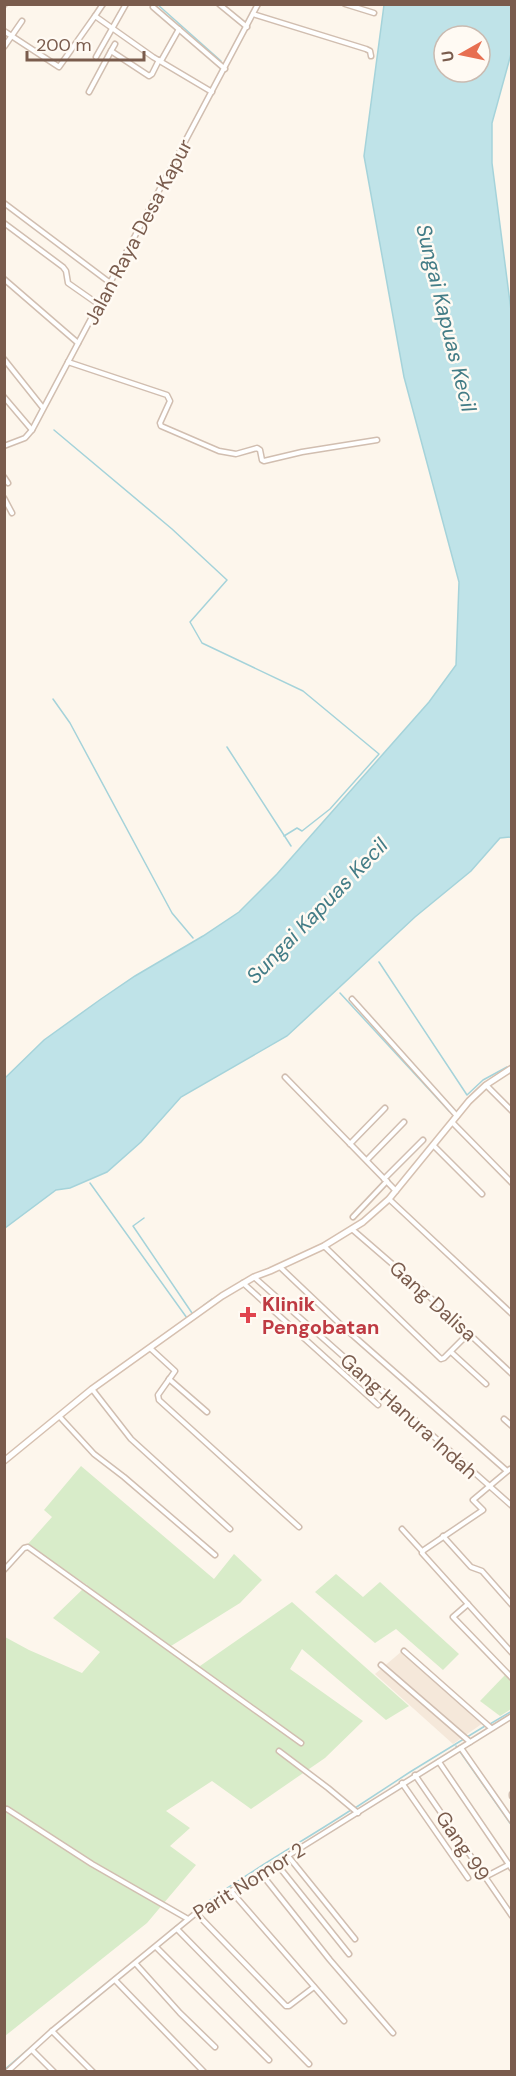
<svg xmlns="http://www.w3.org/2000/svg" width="516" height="2076" font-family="'DM Sans',sans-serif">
<rect width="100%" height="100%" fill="#fdf6ec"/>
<polygon fill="#f5e8da" points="401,1652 483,1723 453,1744 375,1674"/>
<g fill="#d8ecc9">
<polygon points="81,1466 214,1579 234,1554 262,1580 240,1603 171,1646 200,1666 292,1602 409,1706 386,1720 302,1649 290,1669 363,1721 325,1758 251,1809 212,1781 166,1811 190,1828 170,1846 196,1865 147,1923 5,2036 5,1637 29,1650 82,1673 100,1652 53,1618 87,1585 27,1545 52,1517 44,1510"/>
<polygon points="336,1574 363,1597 380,1582 459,1654 443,1670 396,1629 375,1643 315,1592"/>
<polygon points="506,1674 511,1680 511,1709 500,1716 480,1701"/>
</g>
<path fill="#bfe3e8" stroke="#a5d3da" stroke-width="1.5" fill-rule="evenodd" d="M384,5h127v49l-19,69v40l20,155 -1,519 -11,1 -29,33 -56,46 -128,119 -106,61 -40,45 -34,30 -37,16 -14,2 -51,38v-150l39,-38 57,-41 34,-23 68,-40 36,-24 38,-38 152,-172 27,-37 3,-83 -55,-205 -40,-221zM444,36h36v36h-36z"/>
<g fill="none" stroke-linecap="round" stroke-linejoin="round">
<g stroke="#a5d3da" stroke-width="1.5">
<polyline points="157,4 221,61"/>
<polyline points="54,430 172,529 227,580 190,622 202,643 303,691 379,754 330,809 302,831 297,828 284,836"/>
<polyline points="53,699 70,723 172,913 193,938"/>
<polyline points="227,747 291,846"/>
<polyline points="379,962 467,1095 483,1080 507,1067"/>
<polyline points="340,993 449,1111"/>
<polyline points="90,1183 187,1318"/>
<polyline points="144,1218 133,1226 192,1313"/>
<polyline points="204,1305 212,1299"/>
<polyline points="490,1724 512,1711"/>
<polyline points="456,1746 512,1826"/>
<polyline points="355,1808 410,1772 485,1726"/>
<path d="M157,1943c58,-54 128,-90 194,-133"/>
<polyline points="4,2070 89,1997 153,1946"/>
</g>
<defs>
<g id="street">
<polyline points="219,4 247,27"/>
<polyline points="345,4 374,13"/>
<polyline points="4,5 5,4"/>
<polyline points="153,7 225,69"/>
<polyline points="253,14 366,49 370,51 371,56"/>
<polyline points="95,16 103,4"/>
<polyline points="4,31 59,67 95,16 153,57 212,92"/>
<polyline points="4,47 22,21"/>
<polyline points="111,51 115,44"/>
<polyline points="96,57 126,4"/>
<polyline points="161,61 179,29"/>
<polyline points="89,92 111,51 149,76 152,74 159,60"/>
<polyline points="4,203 109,282"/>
<polyline points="4,223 63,267 66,271 68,283 98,304"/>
<polyline points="4,279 78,343"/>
<polyline points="4,359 43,408"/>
<polyline points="68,362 167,395 170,401 160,423 161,426 219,451 236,454 257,448 260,450 262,460 264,461 302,452 377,440"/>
<polyline points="4,397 32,430"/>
<polyline points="4,446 25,438 32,430 258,4"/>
<polyline points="4,477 8,483"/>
<polyline points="4,498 12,513"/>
<polyline points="352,999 457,1116"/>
<polyline points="285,1077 396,1191"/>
<polyline points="486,1085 512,1111"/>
<polyline points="452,1122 512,1183"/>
<polyline points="350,1144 385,1108"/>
<polyline points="434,1146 482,1194"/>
<polyline points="367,1160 404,1122"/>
<polyline points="384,1179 423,1140"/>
<polyline points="389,1199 512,1314"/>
<polyline points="353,1217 387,1181"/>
<polyline points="353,1230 419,1287 512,1374"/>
<polyline points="324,1246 441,1359 444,1358 468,1334"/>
<polyline points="280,1267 340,1324 507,1471"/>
<polyline points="254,1277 512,1506"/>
<polyline points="243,1283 378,1405"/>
<polyline points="150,1348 175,1371 158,1395 159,1400 299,1527"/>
<polyline points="451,1352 486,1384"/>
<polyline points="169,1379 207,1412"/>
<polyline points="92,1389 131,1439 230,1529"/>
<polyline points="59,1416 94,1454 124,1477 215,1555"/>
<polyline points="504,1419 512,1426"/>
<polyline points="510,1469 473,1500 483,1510 424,1550 422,1553 512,1653"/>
<polyline points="402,1529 422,1551"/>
<polyline points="443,1536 471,1567 482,1571 512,1605"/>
<polyline points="4,1570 24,1548 28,1547 301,1743"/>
<polyline points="468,1604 453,1617 512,1678"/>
<polyline points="404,1651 491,1728"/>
<polyline points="381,1665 470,1742"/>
<polyline points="461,1748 512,1821"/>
<polyline points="279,1751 328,1788 358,1813"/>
<polyline points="439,1762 512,1869"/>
<polyline points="415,1775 512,1916"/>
<polyline points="402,1783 468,1878"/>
<polyline points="512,1794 512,1796"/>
<polyline points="7,1809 92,1864 188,1919"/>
<polyline points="288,1856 355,1939"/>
<polyline points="276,1863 349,1954"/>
<polyline points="260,1872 330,1960 393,2033"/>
<polyline points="485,1877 512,1863"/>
<polyline points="231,1891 344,2021"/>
<polyline points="196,1913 286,2006 289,2006 314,1987"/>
<polyline points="177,1929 309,2064"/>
<polyline points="156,1947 269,2060"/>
<polyline points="136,1964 180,2013 215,2047"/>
<polyline points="115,1980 204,2072"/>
<polyline points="52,2031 93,2072"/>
<polyline points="32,2050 54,2072"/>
<polyline points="7,2072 52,2031 196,1913 512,1716"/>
</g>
<polyline id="secondary" points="4,1461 92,1389 222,1296 254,1277 270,1271 324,1246 363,1222 389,1199 469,1101 486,1085 512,1068"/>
</defs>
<use href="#street" stroke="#d1beb0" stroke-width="7"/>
<use href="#secondary" stroke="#d6c0b0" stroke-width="8"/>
<use href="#street" stroke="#fff" stroke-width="4"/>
<use href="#secondary" stroke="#fff" stroke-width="5"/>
</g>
<path fill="#e0444e" stroke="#fffaf3" stroke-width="2" d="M245 1306h6v6h6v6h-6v6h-6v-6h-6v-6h6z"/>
<g text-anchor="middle" stroke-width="5" stroke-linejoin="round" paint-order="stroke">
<g font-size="20" fill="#7a5c4d" stroke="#fffaf3">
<text transform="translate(138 232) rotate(-62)" y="7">Jalan Raya Desa Kapur</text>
<text transform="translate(433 1301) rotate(42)" y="7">Gang Dalisa</text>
<text transform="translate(409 1416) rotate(42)" y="7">Gang Hanura Indah</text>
<text transform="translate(463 1846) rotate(56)" y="7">Gang 99</text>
<text transform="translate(249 1881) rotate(-32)" y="7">Parit Nomor 2</text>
</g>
<g font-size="20" font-weight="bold" fill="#be3a42" stroke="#fffaf3" text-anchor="start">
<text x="262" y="1311">Klinik<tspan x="262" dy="23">Pengobatan</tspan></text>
</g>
<g font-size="21" font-style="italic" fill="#437c86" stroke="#fffaf3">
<text transform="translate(446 318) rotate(76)" y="7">Sungai Kapuas Kecil</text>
<text transform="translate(317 911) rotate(-46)" y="7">Sungai Kapuas Kecil</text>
</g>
</g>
<rect width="516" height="2076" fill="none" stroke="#7a5c4d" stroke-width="12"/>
<g transform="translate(462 54) rotate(261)"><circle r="28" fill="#fffaf3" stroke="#cabbb1" stroke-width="1.5"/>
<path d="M0-4.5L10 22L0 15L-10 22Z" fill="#e76f51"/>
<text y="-9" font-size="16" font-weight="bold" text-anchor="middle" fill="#7a5c4d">U</text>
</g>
<path d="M27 51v9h117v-9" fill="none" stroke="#7a5c4d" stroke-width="3"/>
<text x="36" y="51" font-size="18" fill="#7a5c4d" stroke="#fffaf3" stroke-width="4.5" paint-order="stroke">200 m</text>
</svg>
